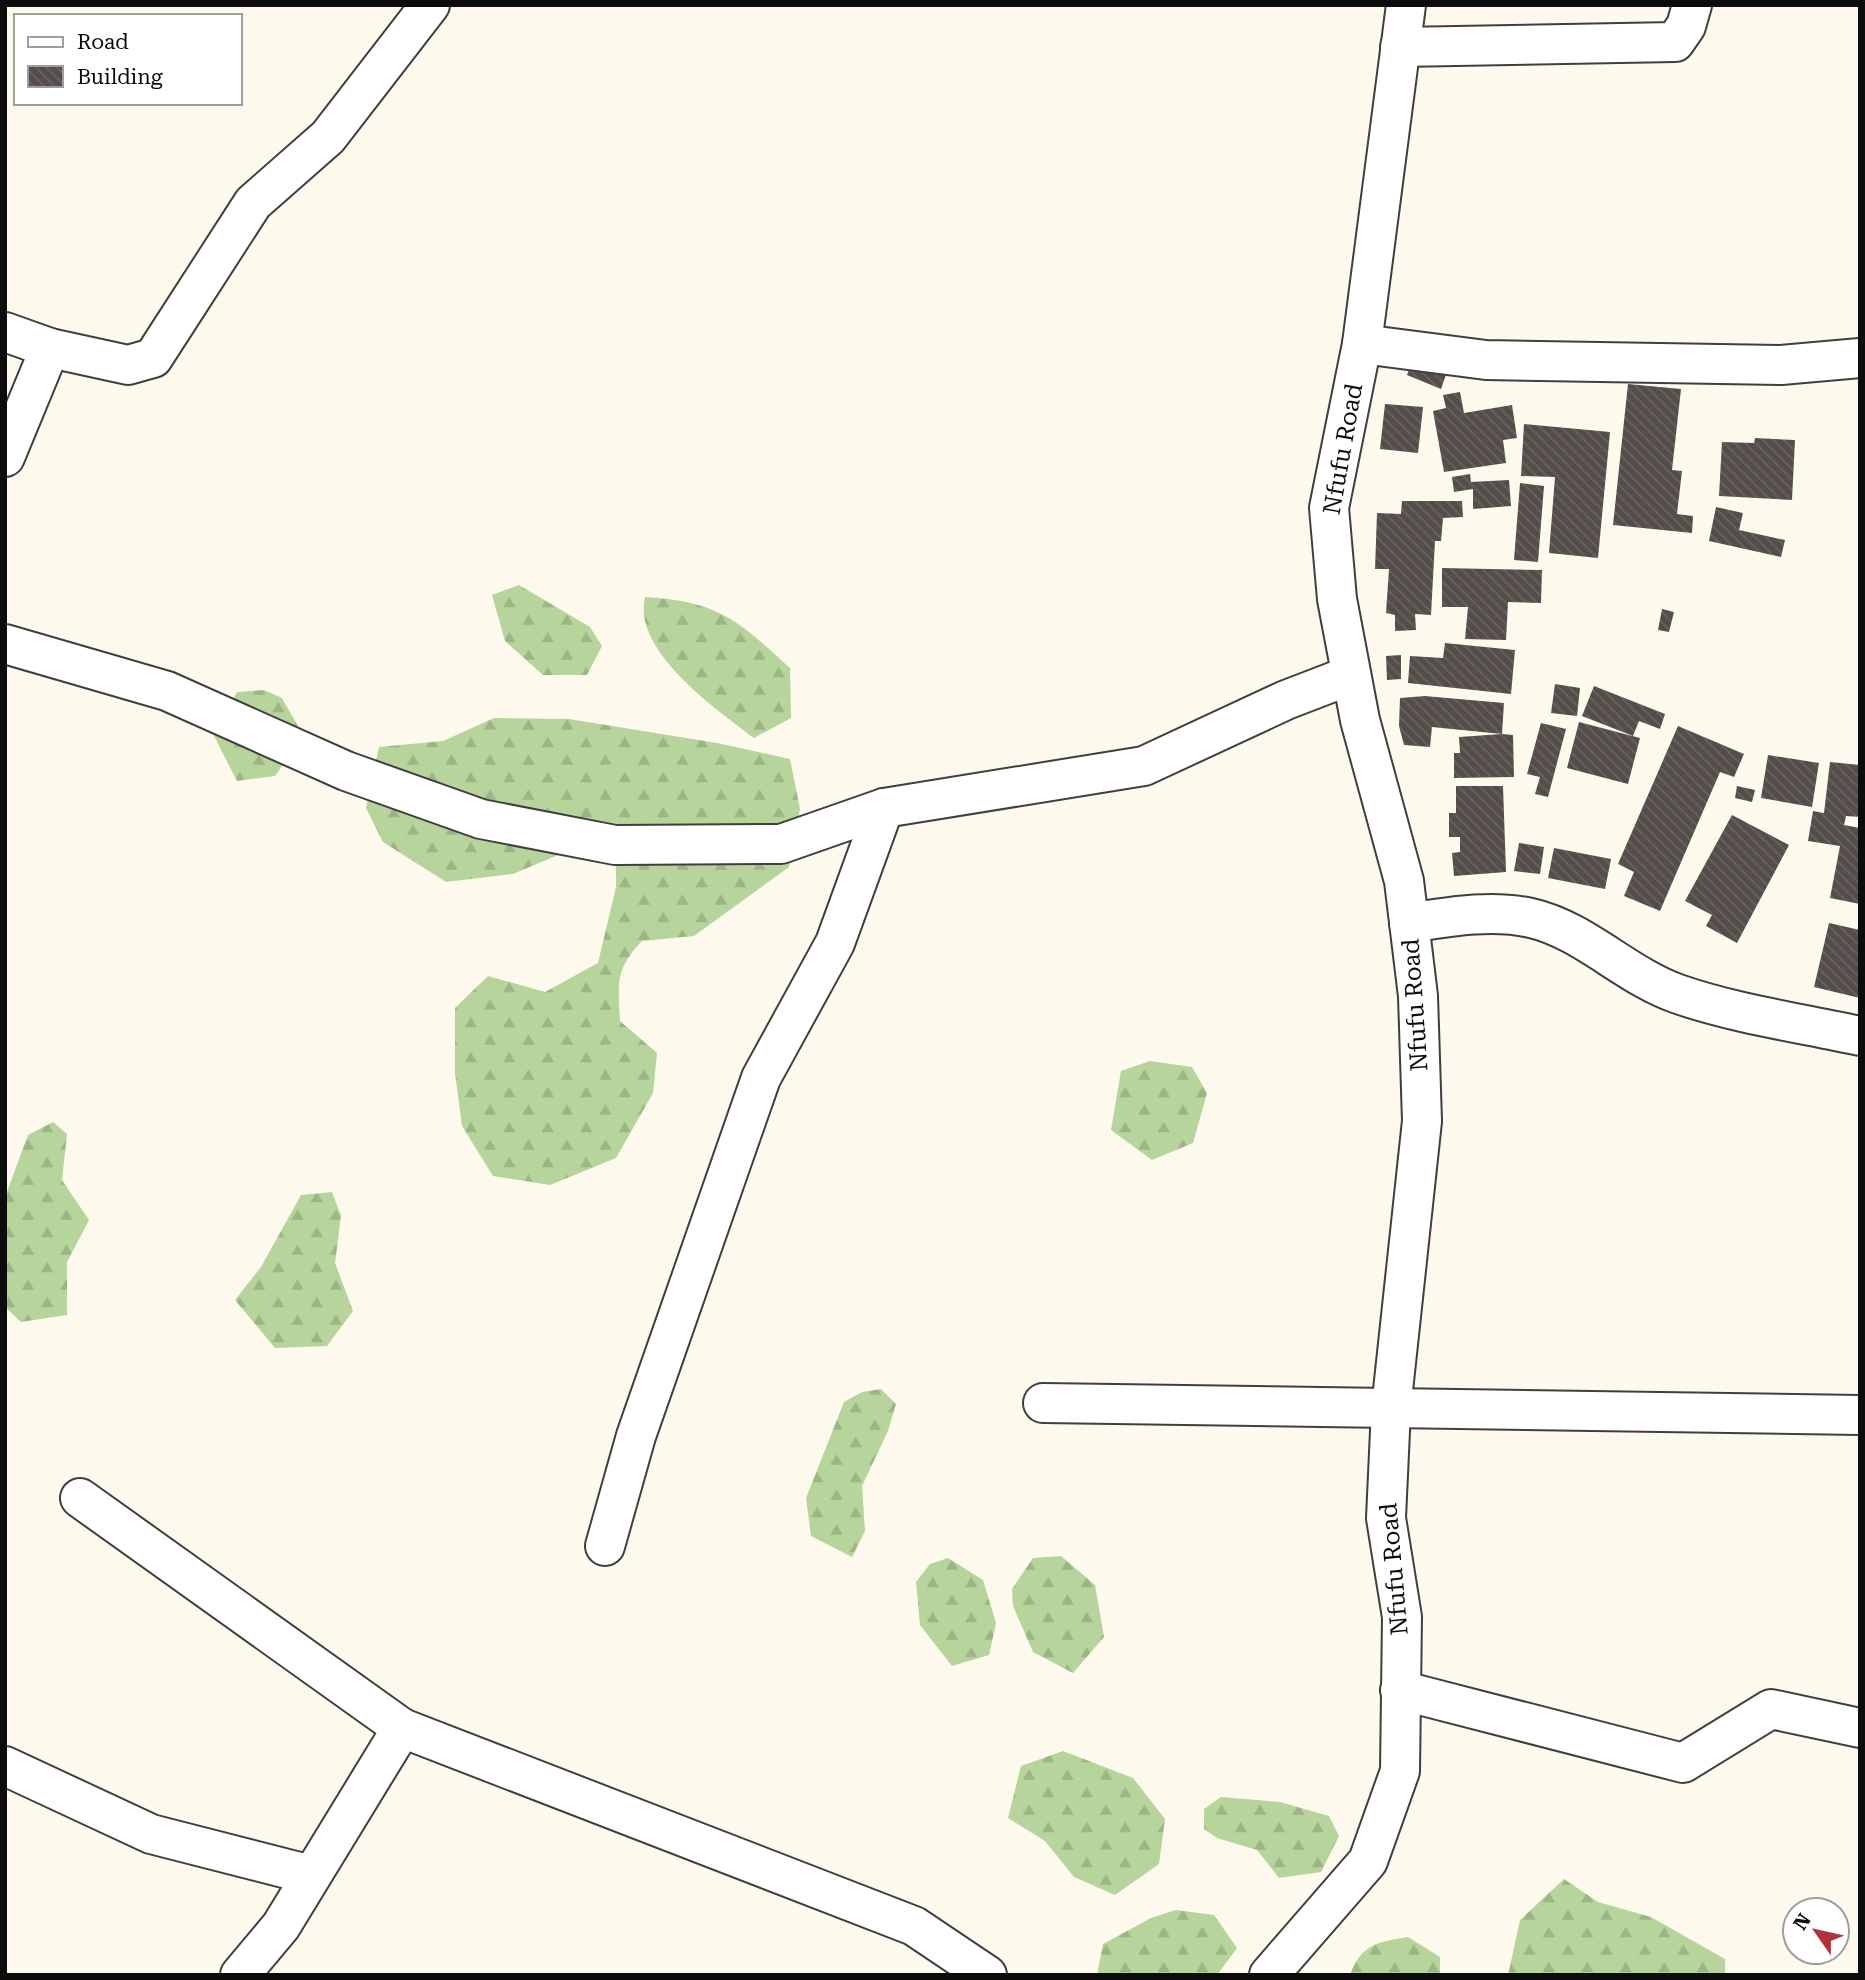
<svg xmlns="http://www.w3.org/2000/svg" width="1865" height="1980" font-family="'Roboto Serif',serif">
<defs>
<pattern id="forest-firs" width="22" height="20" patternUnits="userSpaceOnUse" patternTransform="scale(1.75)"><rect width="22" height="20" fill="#b6d49b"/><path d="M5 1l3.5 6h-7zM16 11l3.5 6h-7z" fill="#9bb584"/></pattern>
<pattern id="building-back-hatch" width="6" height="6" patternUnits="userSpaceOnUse" patternTransform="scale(1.75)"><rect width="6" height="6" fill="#544d4a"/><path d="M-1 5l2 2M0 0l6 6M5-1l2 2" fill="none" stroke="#686260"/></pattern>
</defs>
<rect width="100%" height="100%" fill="#fdfaed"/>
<g fill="url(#forest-firs)">
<polygon points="519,585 590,627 602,646 587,675 543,675 505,641 492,595"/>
<path d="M645,597c73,4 94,24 145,71l1,50 -37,20c-38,-29 -122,-87 -109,-141z"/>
<polygon points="264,690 282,698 303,735 275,776 237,781 213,734 237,692"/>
<path d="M494,718l75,1 148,24 73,16 10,50 -11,58 -95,69 -52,5c-27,29 -24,41 -22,80l37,32 -4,40 -37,65 -66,27 -57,-9 -31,-50 -7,-53v-65l33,-32 57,16 53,-29 18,-76v-24l-58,-8 -45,19 -67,8 -63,-40 -17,-34 13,-61 64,-6z"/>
<polygon points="1150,1061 1192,1067 1207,1093 1193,1143 1152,1160 1111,1130 1121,1071"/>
<polygon points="53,1122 67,1134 62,1180 89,1220 67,1262 67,1315 21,1322 5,1307 5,1197 28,1135"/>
<polygon points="332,1192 341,1216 335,1263 353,1311 327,1346 275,1348 235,1300 261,1267 301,1195"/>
<polygon points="881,1389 896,1404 888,1431 862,1486 865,1531 852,1557 811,1536 806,1498 844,1402 862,1392"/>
<polygon points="1061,1556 1095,1585 1104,1637 1073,1673 1033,1652 1013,1606 1012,1589 1033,1558"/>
<polygon points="948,1558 983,1580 996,1623 989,1655 952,1666 920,1625 916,1582 930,1564"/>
<polygon points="1063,1751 1133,1778 1165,1819 1159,1864 1115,1895 1074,1877 1045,1841 1008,1818 1021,1766"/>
<polygon points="1221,1797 1280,1802 1329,1816 1339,1836 1321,1872 1279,1878 1257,1850 1217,1838 1204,1829 1204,1809"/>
<polygon points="1564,1879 1598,1902 1651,1917 1725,1959 1725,1975 1508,1975 1520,1920"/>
<polygon points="1176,1910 1214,1915 1237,1948 1217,1975 1097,1975 1103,1944 1151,1918"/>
<path d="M1408,1937l32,20v18h-90c11,-31 28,-33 58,-38z"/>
</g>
<g fill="url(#building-back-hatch)">
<polygon points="1414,356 1448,369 1441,389 1407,375"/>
<polygon points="1628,384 1681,389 1672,470 1682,471 1677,514 1693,516 1692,533 1613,525"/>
<polygon points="1460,392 1464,413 1512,405 1517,438 1503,440 1506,463 1444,472 1433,411 1446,408 1443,395"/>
<polygon points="1385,404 1423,407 1418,453 1380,449"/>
<polygon points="1524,424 1610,432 1598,558 1549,553 1555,477 1521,476"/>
<polygon points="1755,438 1795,440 1792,500 1719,496 1722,442 1754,443"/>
<polygon points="1470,474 1471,482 1509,480 1511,506 1473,509 1473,489 1454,492 1452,477"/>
<polygon points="1520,483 1544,486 1538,562 1514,560"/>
<polygon points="1402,501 1462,501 1463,517 1443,518 1441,541 1435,541 1431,615 1415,614 1416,630 1395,631 1395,615 1386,613 1389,569 1375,569 1377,513 1401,514"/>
<polygon points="1716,507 1743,513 1739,530 1785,540 1781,557 1709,541"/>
<polygon points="1442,568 1542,570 1541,603 1508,602 1506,640 1465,639 1468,607 1442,607"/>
<polygon points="1662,609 1674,612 1669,632 1658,630"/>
<polygon points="1445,643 1515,650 1511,694 1408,683 1410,656 1443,658"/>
<polygon points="1401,655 1401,679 1387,680 1386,656"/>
<polygon points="1555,684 1580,688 1577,716 1551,713"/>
<polygon points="1594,686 1665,714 1660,729 1639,721 1633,736 1582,716"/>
<polygon points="1425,696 1504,703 1502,734 1513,735 1514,777 1454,778 1454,753 1460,753 1459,737 1502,734 1432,727 1430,747 1404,745 1399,726 1400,698"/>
<polygon points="1579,722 1640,738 1628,784 1567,768"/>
<polygon points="1541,723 1566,729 1548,797 1535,794 1540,777 1527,774"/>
<polygon points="1678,726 1744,754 1734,777 1720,772 1660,911 1624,896 1634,872 1618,864"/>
<polygon points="1768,755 1819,763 1812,807 1761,798"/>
<polygon points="1830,762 1860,765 1860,817 1846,816 1844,825 1860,828 1860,904 1830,898 1840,846 1808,841 1813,811 1824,813"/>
<polygon points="1456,786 1503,786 1506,872 1454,876 1452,853 1460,852 1460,837 1449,837 1449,813 1456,813"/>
<polygon points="1737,786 1755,790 1752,802 1735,798"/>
<polygon points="1732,815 1789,845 1737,943 1706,926 1712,915 1685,901"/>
<polygon points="1519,843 1544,847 1540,874 1514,871"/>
<polygon points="1554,848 1611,859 1605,889 1548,878"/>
<polygon points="1829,923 1860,930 1860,998 1814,987"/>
</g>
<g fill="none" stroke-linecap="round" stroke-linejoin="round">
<defs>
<g id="minor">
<polyline points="1400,47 1675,42 1686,26 1692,5"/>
<polyline points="5,332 50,348 128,365 153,358 253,203 328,137 430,5"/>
<polyline points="1362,344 1486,360 1781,365 1860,358"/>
<polyline points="5,457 50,348"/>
<polyline points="5,644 167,691 346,771 481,819 615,845 781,844 884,808 1144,766 1286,700 1351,675"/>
<path d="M1409,923c39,-6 82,-14 122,-5 53,12 95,58 147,76 58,20 122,29 182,42"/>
<polyline points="1043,1403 1860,1415"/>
<polyline points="80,1498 402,1728"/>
<polyline points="605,1546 636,1436 761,1078 835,943 884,808"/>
<polyline points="1400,1690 1683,1763 1771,1709 1860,1728"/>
<polyline points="5,1766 151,1834 311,1875"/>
<polyline points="240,1975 281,1926 402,1728 914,1926 987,1975"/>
<polyline points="1269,1975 1368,1861 1400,1771 1402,1617 1386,1518 1391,1409 1422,1121 1418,996 1404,881 1360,720 1337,599 1329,508 1362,344 1406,5"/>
</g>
</defs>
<use href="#minor" stroke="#3f3f3f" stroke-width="42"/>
<use href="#minor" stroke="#fff" stroke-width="38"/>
</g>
<g text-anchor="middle" stroke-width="7" stroke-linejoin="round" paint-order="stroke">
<g font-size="24" fill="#0c0c0c" stroke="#fff">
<text transform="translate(1343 449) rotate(-80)" y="8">Nfufu Road</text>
<text transform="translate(1415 1005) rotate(-94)" y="8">Nfufu Road</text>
<text transform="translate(1394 1569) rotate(-95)" y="8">Nfufu Road</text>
</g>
</g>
<rect width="1865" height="1980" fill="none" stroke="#0c0c0c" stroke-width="14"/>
<rect x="14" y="14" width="228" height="91" fill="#ffffff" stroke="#9e9e9e" stroke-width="2"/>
<rect x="28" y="37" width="35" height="10" fill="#ffffff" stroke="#9e9e9e" stroke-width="2"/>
<text x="77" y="49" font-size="21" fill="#0c0c0c">Road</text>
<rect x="28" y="66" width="35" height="21" fill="url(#building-back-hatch)" stroke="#9e9e9e" stroke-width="2"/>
<text x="77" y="84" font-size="21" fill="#0c0c0c">Building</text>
<g transform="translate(1816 1931) rotate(304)"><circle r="33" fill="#ffffff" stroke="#9e9e9e" stroke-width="2"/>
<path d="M0-5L12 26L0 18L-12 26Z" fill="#af313b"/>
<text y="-10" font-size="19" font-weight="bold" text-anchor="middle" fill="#0c0c0c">N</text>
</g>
</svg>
